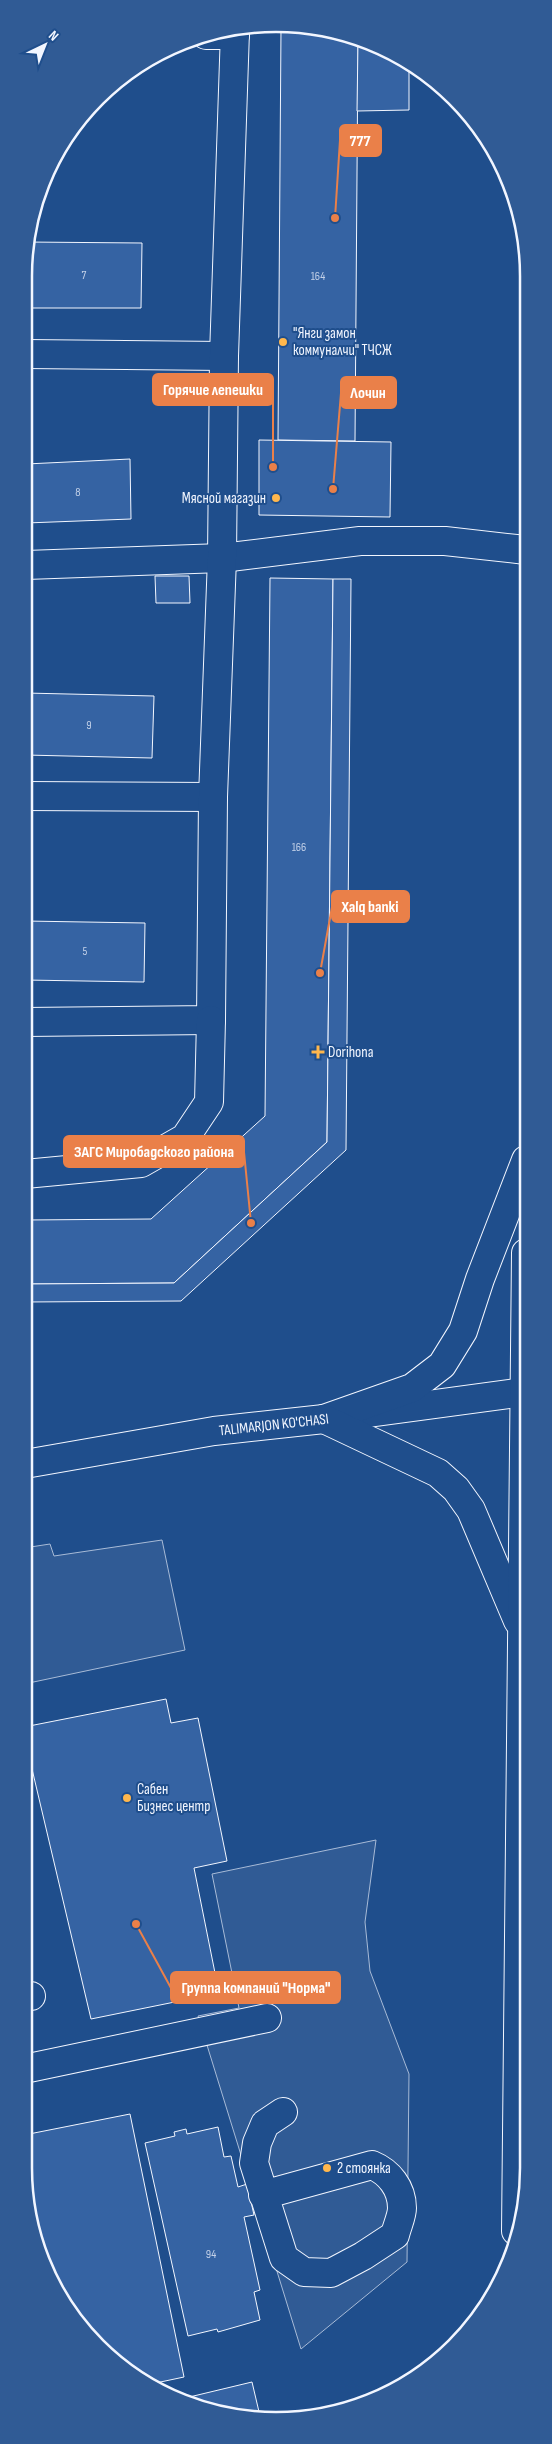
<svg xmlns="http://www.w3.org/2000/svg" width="552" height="2444" font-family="'Sofia Sans Condensed',sans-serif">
<rect width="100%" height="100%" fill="#1f4e8c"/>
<g fill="#305b95" stroke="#a8bbd7">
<polygon points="162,1540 185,1650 24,1684 24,1548 50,1544 54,1556"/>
<polygon points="376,1840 365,1922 370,1971 409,2074 407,2262 301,2349 198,2016 239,2008 212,1874"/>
</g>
<g fill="#3563a3" stroke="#f2f6ff">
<polygon points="309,26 358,41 355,441 278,440 281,28"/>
<polygon points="358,41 388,50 409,65 409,110 357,111"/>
<polygon points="26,242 142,243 141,308 26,308"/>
<polygon points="259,440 391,442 390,517 259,515"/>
<polygon points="130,459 131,519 26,523 26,464"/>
<polygon points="155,576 189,576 190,603 156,603"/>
<polygon points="270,578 333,579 327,1142 174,1283 25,1284 25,1220 151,1219 265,1116"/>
<polygon points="333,579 351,579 346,1150 181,1301 25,1302 25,1284 174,1283 327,1142"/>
<polygon points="25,693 154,696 152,758 25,755"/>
<polygon points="25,921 145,923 144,982 25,980"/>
<polygon points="166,1699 171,1723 198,1718 227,1861 194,1868 219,1993 91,2019 24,1735 24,1727"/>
<polygon points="130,2114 184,2377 151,2384 87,2335 43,2264 24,2168 24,2135"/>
<polygon points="218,2127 224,2157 231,2156 238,2187 247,2184 254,2215 244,2217 260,2290 254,2292 260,2320 218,2332 217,2329 188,2336 145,2143 175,2136 174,2132 186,2129 187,2134"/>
<polygon points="252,2382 260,2416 252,2418 181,2399"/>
</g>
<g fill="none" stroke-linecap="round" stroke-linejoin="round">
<defs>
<g id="minor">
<polyline points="206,35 235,35"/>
<polyline points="26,354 224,356"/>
<polyline points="26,565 222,558 360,541 445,541 526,550"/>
<polyline points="25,796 213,797"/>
<polyline points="25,1022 211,1020 213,797 222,558 224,356 235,31"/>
<polyline points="25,1174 141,1163 185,1138 209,1102 211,1020"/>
<path id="s1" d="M25,1464l189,-33 110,-12 200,-27"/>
<polyline points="24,1997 31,1996"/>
<polyline points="24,2069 267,2018"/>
<path d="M263,2195l109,-30c17,7 30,23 30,43 0,8 -5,18 -7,27l-32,21 -32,17 -27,-1 -20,-14 -30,-95 3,-20 8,-19 18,-12"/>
</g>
<g id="major">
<polyline points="324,1419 412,1388 442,1365 463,1331 480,1279 526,1160"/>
<polyline points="324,1419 438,1473 456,1489 471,1510 518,1621"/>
<polyline points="516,2231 526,1253"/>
</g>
</defs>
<use href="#minor" stroke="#f2f6ff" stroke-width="30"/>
<use href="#major" stroke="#f2f6ff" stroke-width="30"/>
<use href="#minor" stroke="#1f4e8c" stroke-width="28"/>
<use href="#major" stroke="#1f4e8c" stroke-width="28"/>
</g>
<g fill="#ffb74d" stroke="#1f4e8c" stroke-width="2">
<circle cx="283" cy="342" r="5"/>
<circle cx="276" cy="498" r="5"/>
<path d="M315.5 1044.5h5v5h5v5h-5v5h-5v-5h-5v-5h5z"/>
<circle cx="127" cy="1798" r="5"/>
<circle cx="327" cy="2168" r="5"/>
</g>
<g text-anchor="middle" stroke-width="4" stroke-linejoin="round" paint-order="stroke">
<g font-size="12" fill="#c3d1e8">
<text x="84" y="279">7</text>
<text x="318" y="280">164</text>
<text x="78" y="496">8</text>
<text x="89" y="729">9</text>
<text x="299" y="851">166</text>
<text x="85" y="955">5</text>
<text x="211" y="2258">94</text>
</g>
<g font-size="15" fill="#f2f6ff" stroke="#1f4e8c" text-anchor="start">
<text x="293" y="338">"Янги замон<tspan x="293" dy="17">коммуналчи" ТЧСЖ</tspan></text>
<text x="266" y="503" text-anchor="end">Мясной магазин</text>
<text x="328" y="1057">Dorihona</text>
<text x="137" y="1794">Сабен<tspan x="137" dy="17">Бизнес центр</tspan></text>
<text x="337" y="2173">2 стоянка</text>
</g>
<g font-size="15" fill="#f2f6ff" stroke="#1f4e8c">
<text dy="5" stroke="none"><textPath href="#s1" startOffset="252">TALIMARJON KO'CHASI</textPath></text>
</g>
</g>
<path d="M0 0H552V2444H0ZM276 32H276A244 244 0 0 1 520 276V2168A244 244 0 0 1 276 2412H276A244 244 0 0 1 32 2168V276A244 244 0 0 1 276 32Z" fill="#305b95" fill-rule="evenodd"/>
<path fill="none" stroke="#f2f6ff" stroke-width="2.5" d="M276 32H276A244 244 0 0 1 520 276V2168A244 244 0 0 1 276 2412H276A244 244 0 0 1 32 2168V276A244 244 0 0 1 276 32Z"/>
<path fill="none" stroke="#ea8049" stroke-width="2" d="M335 218L340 140M273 467L273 389M333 489L341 393M320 973L332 907M251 1223L244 1152M136 1924L171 1988"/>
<g fill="#ea8049" stroke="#1f4e8c" stroke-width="2">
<circle cx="335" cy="218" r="5"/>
<circle cx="273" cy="467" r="5"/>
<circle cx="333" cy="489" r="5"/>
<circle cx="320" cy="973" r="5"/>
<circle cx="251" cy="1223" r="5"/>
<circle cx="136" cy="1924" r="5"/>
</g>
<g fill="#ea8049" stroke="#ea8049" stroke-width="2">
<rect x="340" y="125" width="41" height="31" rx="5"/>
<rect x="153" y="374" width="120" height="31" rx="5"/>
<rect x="341" y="377" width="55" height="31" rx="5"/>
<rect x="332" y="891" width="77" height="31" rx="5"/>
<rect x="64" y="1136" width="180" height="31" rx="5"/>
<rect x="171" y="1972" width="169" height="31" rx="5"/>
</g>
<g font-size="16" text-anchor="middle" font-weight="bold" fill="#fff">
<text x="360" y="146">777</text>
<text x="213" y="395">Горячие лепешки</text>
<text x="368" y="398">Лочин</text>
<text x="370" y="912">Xalq banki</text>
<text x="154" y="1157">ЗАГС Миробадского района</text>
<text x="256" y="1993">Группа компаний "Норма"</text>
</g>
<g transform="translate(45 45) rotate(43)" stroke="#1f4e8c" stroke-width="4" paint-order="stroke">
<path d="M0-4L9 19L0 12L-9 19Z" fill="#f2f6ff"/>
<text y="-8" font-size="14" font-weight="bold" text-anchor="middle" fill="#f2f6ff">N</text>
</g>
</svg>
